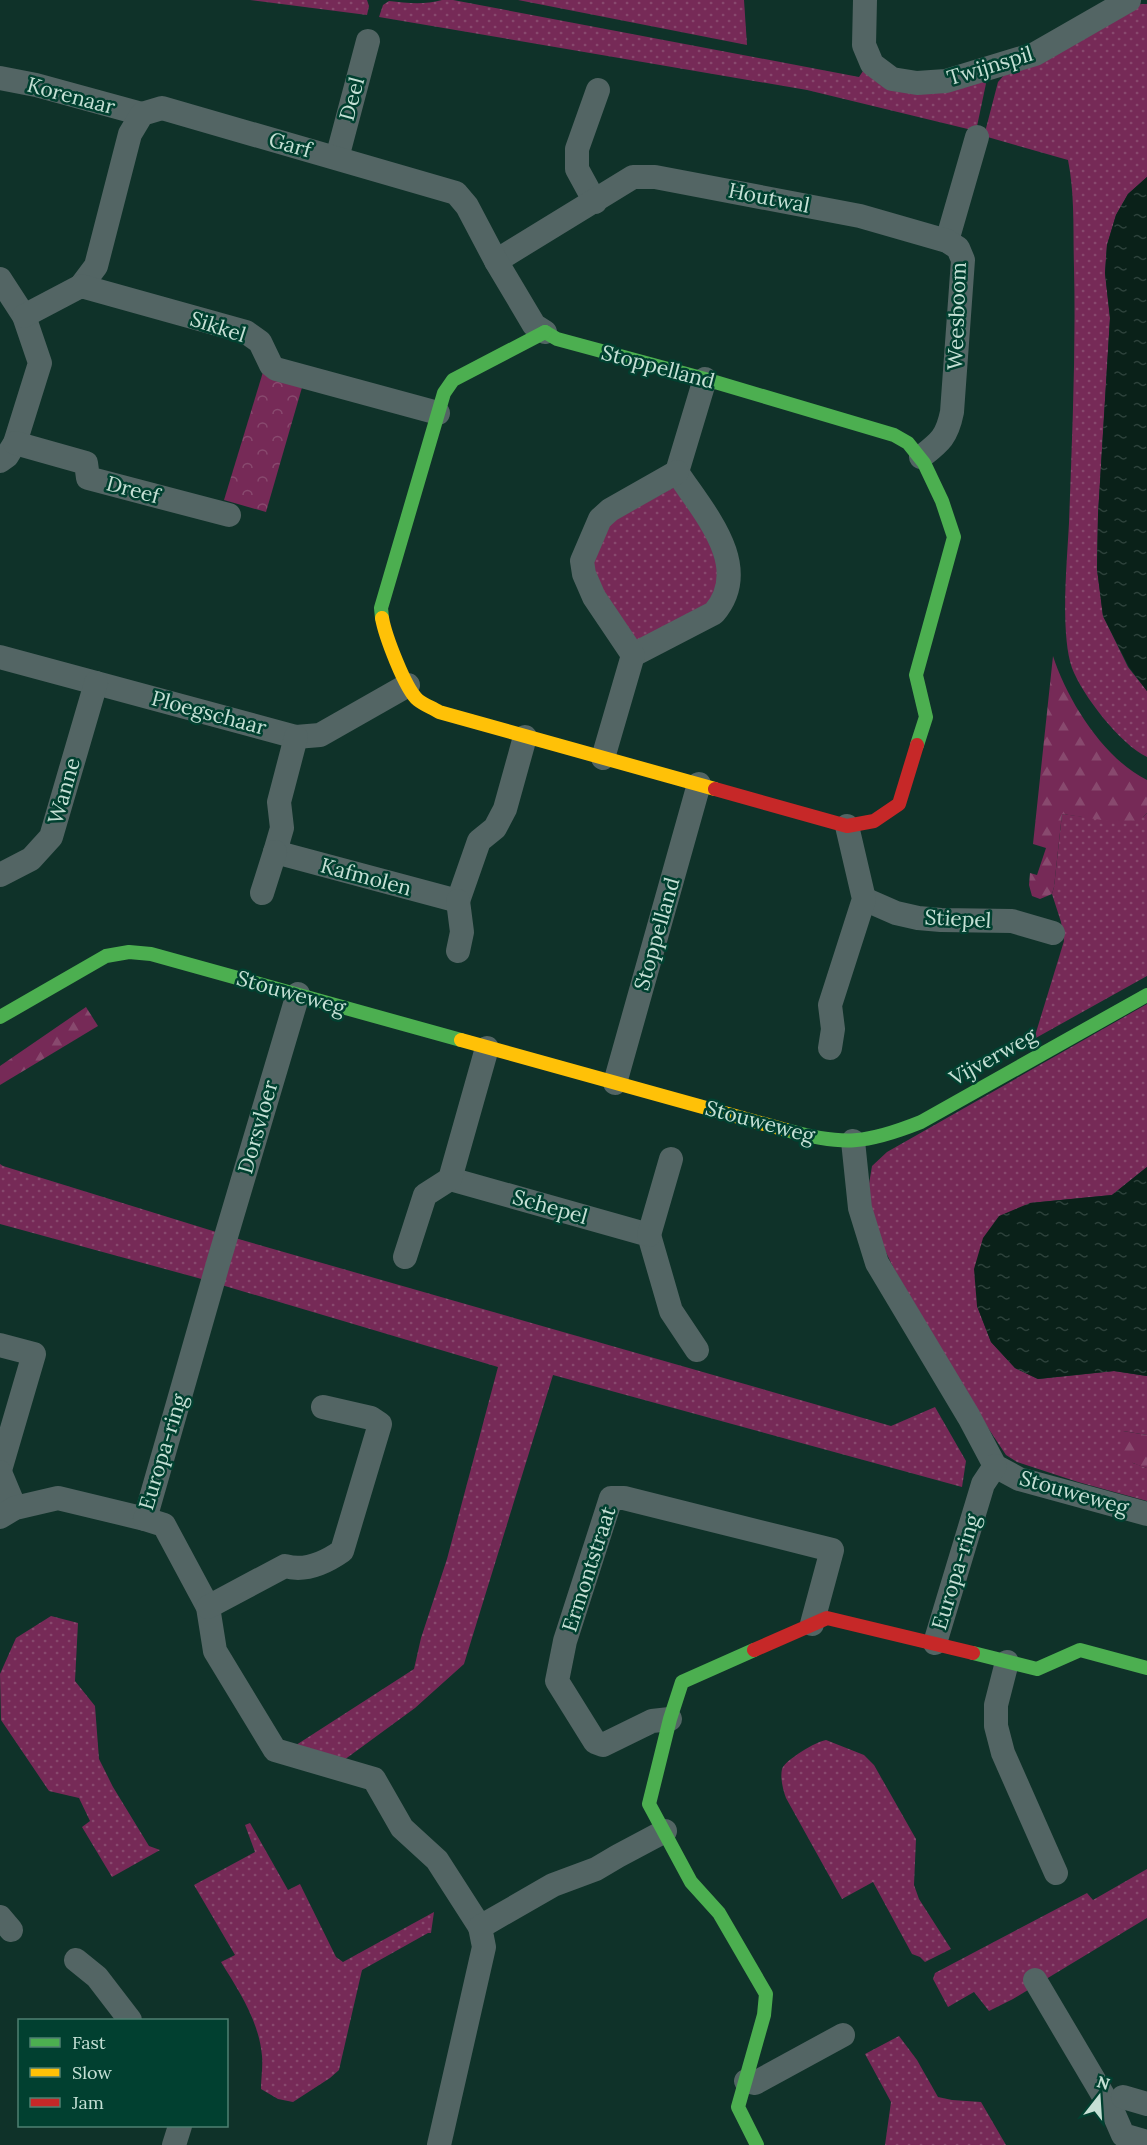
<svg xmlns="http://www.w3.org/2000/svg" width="1147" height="2145" font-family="Lora,serif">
<defs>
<pattern id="grass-dots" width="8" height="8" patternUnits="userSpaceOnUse" patternTransform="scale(1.5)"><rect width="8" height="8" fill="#762a57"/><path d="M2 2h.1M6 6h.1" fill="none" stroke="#88496e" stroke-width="1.8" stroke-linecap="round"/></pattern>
<pattern id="forest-firs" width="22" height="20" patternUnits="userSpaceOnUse" patternTransform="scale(1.5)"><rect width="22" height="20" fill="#762a57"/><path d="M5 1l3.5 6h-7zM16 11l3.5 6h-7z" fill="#88496e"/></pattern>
<pattern id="park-crowns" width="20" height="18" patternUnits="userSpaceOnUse" patternTransform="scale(1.5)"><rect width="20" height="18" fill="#762a57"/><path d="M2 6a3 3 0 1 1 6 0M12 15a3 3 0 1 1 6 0" fill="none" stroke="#88496e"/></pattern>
<pattern id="water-ripples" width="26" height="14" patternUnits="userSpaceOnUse" patternTransform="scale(1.5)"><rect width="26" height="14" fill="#0a2119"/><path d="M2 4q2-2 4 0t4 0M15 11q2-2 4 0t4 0" fill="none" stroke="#2c413a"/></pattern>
</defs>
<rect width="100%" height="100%" fill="#0f3229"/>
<g fill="url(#grass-dots)">
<polygon points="250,0 367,0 369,6 367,15"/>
<path d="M442,0h11l406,77 4,-6 125,3 -12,57 -169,-41 -428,-73 4,-12 6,-4c18,2 35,4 53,-1z"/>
<polygon points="518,0 744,0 747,45"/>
<path d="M1141,4h6v173l-19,17 -12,21 -9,30 -2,28 5,45 -12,197 -1,54 6,47 25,51 19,24v66c-26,-12 -65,-62 -75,-89 -12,-35 -5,-106 -3,-145 3,-85 7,-170 5,-255 -1,-36 1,-73 -6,-108l-84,-24 14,-54 7,-8 123,-66z"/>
<polygon points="676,486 722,563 714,600 648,640 634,640 597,582 593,561 610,522"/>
<polygon points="1147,813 1147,976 1034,1039 1064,941 1061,922 1052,894 1054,887 1062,814 1085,817 1143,817"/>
<polygon points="1147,1004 1147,1167 1112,1195 1030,1203 977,1306 991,1342 1015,1368 1038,1379 1114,1371 1147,1376 1147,1435 1123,1431 1133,1463 1147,1468 1147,1501 1078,1482 1017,1462 1006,1455 980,1416 894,1269 879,1238 871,1211 869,1184 872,1166 887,1152"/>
<polygon points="0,1164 3,1166 242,1240 891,1426 935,1407 966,1461 962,1487 553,1375 464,1664 415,1708 344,1760 293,1747 414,1669 421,1638 447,1559 498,1367 198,1278 0,1224"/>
<polygon points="51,1616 78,1623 75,1681 95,1706 99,1759 113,1787 149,1846 160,1850 112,1877 82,1827 90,1821 79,1798 49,1791 1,1720 0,1674 16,1638"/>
<path d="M826,1740l38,15 10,10 42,74 -2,46 5,14 32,50 -26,13 -5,-5 -8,-3 -39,-72 -31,17 -56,-101c-3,-8 -6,-20 -4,-29 3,-9 35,-28 44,-29z"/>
<path d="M250,1823l38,67 12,-6 36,73 7,5 91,-50 -3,21h-3l-66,37 -23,100 -9,8 -37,24 -15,-3 -17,-10c0,-11 2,-22 1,-33 -3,-35 -23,-65 -41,-94l14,-7 -41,-70 61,-33 -10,-27z"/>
<polygon points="1147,1869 1147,1918 1013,1999 989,2011 974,1992 948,2007 933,1979 935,1973 1087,1893 1093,1900"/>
<polygon points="899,2036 917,2060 938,2097 952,2100 981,2102 1006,2145 885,2145 891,2102 865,2054"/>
</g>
<g fill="url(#forest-firs)">
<path d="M1053,656c14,44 51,103 94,124v33l-4,4 -14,7 -67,-10 -8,73 -2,7 -12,5 -8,-3 -3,-11 1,-12 7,2 9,-27 -13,-4z"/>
<polygon points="86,1007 98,1026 0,1085 0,1066"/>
<path d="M1123,1431l24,4v33c-23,-7 -29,-12 -24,-37z"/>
</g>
<polygon fill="url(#park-crowns)" points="263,372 303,384 266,512 224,500"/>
<g fill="url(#water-ripples)">
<polygon points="1147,177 1147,691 1129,667 1103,616 1097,569 1098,515 1110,318 1105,273 1107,245 1116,215 1128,194"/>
<polygon points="1147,1167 1147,1376 1114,1371 1038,1379 1015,1368 991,1342 977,1306 974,1269 983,1238 999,1216 1030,1203 1112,1195"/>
</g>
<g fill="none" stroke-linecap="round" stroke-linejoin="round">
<g stroke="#536564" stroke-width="24">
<polyline points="865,0 864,45 872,64 892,79 917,83 946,81 1035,54 1129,0"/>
<polyline points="0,78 36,85 142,114"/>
<polyline points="337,158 368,41"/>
<polyline points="595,202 577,169 577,149 598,90"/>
<polyline points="947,241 977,137"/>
<path d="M496,261l137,-84h22l205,39 87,25 11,7 5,12 -11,152c-5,25 -12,30 -31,45"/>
<polyline points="0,279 24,316 40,363 15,443 7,456 0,461"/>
<polyline points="81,286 96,266 130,134 142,114 162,108 456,193 467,206 496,261 534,325 545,332"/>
<polyline points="24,316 81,286 246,332 260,342 271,365 276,369 438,413"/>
<polyline points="15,443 86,463 88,478 229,515"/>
<path d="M633,655l81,-42c40,-47 -11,-101 -37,-141l28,-93"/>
<polyline points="0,657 296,737 320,735 408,685"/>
<polyline points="296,737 279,802 282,828 275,852 458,901 479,841 495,828 505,809 525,737"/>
<polyline points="603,758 633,655 594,597 584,574 582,561 600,519 610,510 677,472"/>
<polyline points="0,875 31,859 51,837 96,683"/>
<polyline points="262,893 275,852"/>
<polyline points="864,899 896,913 918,918 941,920 1012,921 1053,933"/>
<polyline points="458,901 462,932 458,951"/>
<polyline points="830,1048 833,1029 830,1005 864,899 847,826"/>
<polyline points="615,1083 699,784"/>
<polyline points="853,1141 860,1208 877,1263 969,1417 995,1466 1019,1479 1147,1514"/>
<polyline points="450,1179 649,1235 671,1311 697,1350"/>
<polyline points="649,1235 671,1159"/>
<polyline points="405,1257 425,1195 450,1179 487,1048"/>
<polyline points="0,1345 34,1354 0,1470"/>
<polyline points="0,1472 15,1508"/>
<polyline points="0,1517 15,1508 58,1498 145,1519 219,1260 298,994"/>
<polyline points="145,1519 164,1525 208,1607 215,1651 275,1750 374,1779 402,1828 437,1860 480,1927"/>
<path d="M208,1607l77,-41c20,6 40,-3 57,-15l38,-127 -9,-6 -48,-11"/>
<polyline points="935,1643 983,1484 995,1466"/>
<polyline points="1007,1662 996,1705 996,1726 1003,1753 1056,1873"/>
<polyline points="670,1719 652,1721 603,1745 595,1742 557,1681 565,1641 611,1498 624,1498 832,1550 812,1624"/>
<polyline points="0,1917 11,1930"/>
<polyline points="76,1960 97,1977 130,2020"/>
<polyline points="1035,1980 1113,2112 1123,2135 1147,2142"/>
<polyline points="746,2081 755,2083 843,2035"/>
<polyline points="1123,2097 1147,2104"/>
<polyline points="174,2145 180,2126"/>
<polyline points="439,2145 484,1947 480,1927 553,1885 596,1869 618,1856 665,1831"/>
</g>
<g stroke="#4caf50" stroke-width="14">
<polyline points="545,332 557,339 705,379 894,435 908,443 924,463 942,501 954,537 916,675 926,717 917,745"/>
<polyline points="382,618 381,608 444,393 453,380 545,332"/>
<polyline points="0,1017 106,956 129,952 151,954 461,1040"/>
<path d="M786,1130c57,16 80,14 135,-8l226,-127"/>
<polyline points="754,1650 682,1682 670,1719 649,1804 691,1882 719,1913 766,1994 764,2015 738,2107 757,2145"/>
<polyline points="973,1653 1037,1669 1080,1650 1147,1668"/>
</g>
<g stroke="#ffc107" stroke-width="14">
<path d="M382,618c3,17 23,71 36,82 6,5 15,8 21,12l276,77"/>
<polyline points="461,1040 786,1130"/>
</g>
<g stroke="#c62828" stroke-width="14">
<polyline points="715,789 847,826 874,821 899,804 917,745"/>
<polyline points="754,1650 827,1618 973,1653"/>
</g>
</g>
<g text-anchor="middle" stroke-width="5" stroke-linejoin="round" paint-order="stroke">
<g font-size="21" fill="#c5e0d5" stroke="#014030">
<text transform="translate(990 66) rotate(-17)" y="7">Twijnspil</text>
<text transform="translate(71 96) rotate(15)" y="7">Korenaar</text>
<text transform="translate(352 99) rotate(-75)" y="7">Deel</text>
<text transform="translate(290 145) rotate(16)" y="7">Garf</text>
<text transform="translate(769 198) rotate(11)" y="7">Houtwal</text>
<text transform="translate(957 316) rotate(-88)" y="7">Weesboom</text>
<text transform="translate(218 327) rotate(18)" y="7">Sikkel</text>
<text transform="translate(658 367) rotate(15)" y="7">Stoppelland</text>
<text transform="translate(133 490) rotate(15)" y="7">Dreef</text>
<text transform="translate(209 713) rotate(15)" y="7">Ploegschaar</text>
<text transform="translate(64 791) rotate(-74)" y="7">Wanne</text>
<text transform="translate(366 877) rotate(15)" y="7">Kafmolen</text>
<text transform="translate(958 919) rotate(3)" y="7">Stiepel</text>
<text transform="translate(657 934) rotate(-74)" y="7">Stoppelland</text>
<text transform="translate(291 993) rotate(16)" y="7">Stouweweg</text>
<text transform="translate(993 1057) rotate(-29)" y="7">Vijverweg</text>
<text transform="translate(760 1122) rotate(15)" y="7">Stouweweg</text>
<text transform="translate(258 1127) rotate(-74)" y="7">Dorsvloer</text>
<text transform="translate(550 1207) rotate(16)" y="7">Schepel</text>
<text transform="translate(163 1452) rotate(-73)" y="7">Europa-ring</text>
<text transform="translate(1074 1493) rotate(16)" y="7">Stouweweg</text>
<text transform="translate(589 1569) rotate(-72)" y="7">Ermontstraat</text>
<text transform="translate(956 1572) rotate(-73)" y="7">Europa-ring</text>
</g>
</g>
<rect x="18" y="2019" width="210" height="108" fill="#014030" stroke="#4f8072" stroke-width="1.5"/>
<rect x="30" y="2038" width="30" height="9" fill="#4caf50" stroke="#4f8072" stroke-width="1.5"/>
<text x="72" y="2049" font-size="18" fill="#c5e0d5">Fast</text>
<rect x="30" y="2068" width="30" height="9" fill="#ffc107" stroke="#4f8072" stroke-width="1.5"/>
<text x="72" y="2079" font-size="18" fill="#c5e0d5">Slow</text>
<rect x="30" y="2098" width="30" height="9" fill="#c62828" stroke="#4f8072" stroke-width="1.5"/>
<text x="72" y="2109" font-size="18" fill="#c5e0d5">Jam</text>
<g transform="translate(1099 2097) rotate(17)" stroke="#014030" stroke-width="4.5" paint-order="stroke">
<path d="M0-4.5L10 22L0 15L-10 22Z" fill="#c5e0d5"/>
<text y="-9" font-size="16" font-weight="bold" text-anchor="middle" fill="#c5e0d5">N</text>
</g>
</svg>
